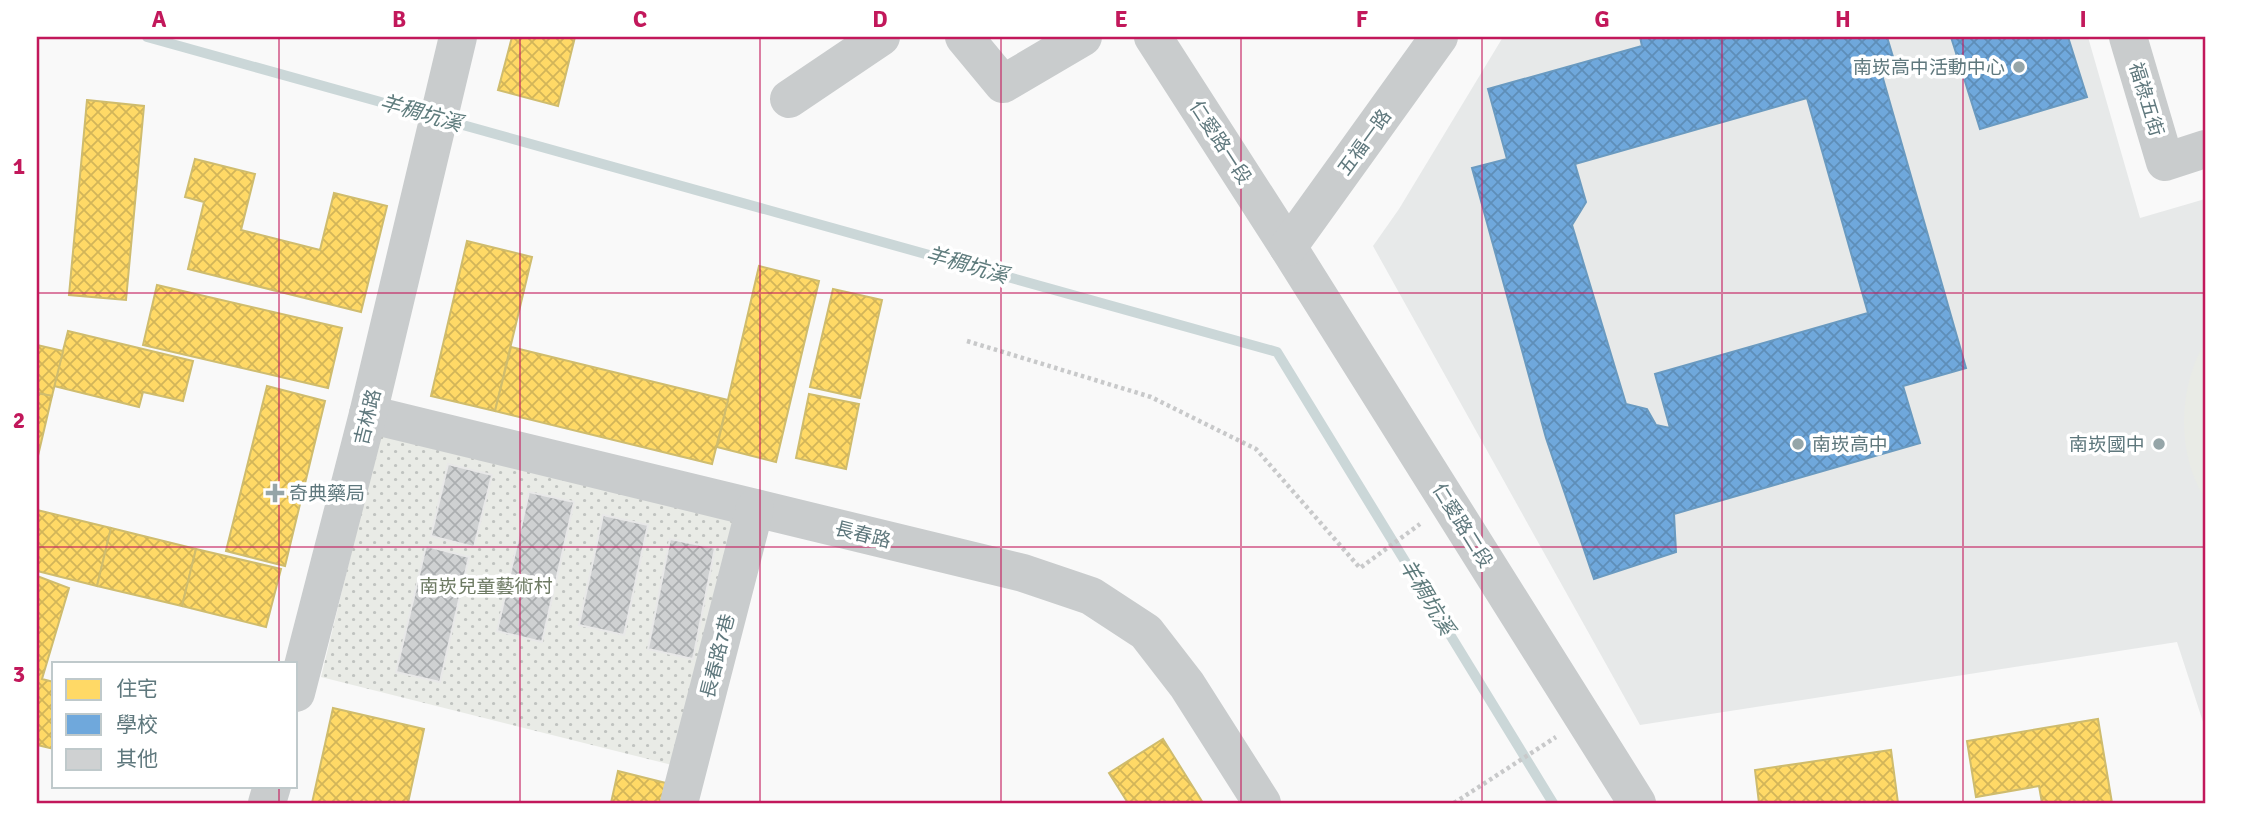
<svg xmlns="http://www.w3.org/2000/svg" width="2242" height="840" font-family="Signika,'Noto Sans TC',sans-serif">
<defs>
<pattern id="park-dots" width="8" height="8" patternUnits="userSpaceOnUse" patternTransform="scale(1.75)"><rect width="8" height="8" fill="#e9ebe6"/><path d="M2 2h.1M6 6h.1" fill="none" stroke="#c0c3c0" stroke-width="1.8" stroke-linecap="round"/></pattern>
<pattern id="homes-cross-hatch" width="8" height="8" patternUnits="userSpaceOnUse" patternTransform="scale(1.75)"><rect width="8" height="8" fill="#ffd966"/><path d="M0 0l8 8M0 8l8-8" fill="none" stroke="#d2b559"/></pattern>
<pattern id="schools-cross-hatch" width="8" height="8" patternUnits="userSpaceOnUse" patternTransform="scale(1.75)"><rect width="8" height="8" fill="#6fa8dc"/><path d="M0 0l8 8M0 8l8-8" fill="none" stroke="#5e8eb8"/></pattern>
<pattern id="building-cross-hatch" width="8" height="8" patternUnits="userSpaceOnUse" patternTransform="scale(1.75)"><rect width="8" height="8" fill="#cfd1d2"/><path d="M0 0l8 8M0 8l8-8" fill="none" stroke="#abaeb0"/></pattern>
</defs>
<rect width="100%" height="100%" fill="#f9f9f9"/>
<polygon fill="#e7e9e9" points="1503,37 2088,37 2140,218 2205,199 2205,728 2177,642 1640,725 1373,246 1399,209"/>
<polygon fill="url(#park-dots)" points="382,427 737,516 676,766 321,677"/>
<path fill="#e9ebe6" d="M2205,342v157c-29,-46 -27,-111 0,-157z"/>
<g fill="url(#homes-cross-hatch)" stroke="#cfbc6d" stroke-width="2">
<polygon points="512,37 575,37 558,106 498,90"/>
<polygon points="87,100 144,106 126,300 69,295"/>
<polygon points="195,159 255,174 241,230 320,250 334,193 387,206 361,312 188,269 204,202 185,197"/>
<polygon points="467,241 532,257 495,411 431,396"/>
<polygon points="759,266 819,281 776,462 717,447"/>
<polygon points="157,285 342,328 328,388 143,345"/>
<polygon points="833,289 882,300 860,398 810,387"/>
<polygon points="68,331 193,361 183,401 143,392 139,407 54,386"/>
<polygon points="37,345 63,351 52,396 37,393"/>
<polygon points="511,347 728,400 712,464 495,411"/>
<polygon points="267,386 325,401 285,566 226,551"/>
<polygon points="37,393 52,396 37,460"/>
<polygon points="809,394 859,404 846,469 796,458"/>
<polygon points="37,510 111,528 97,586 37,571"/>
<polygon points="111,528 196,549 182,606 97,586"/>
<polygon points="196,549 281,569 266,627 182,606"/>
<polygon points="37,576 69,588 42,679 54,682 54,749 37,745"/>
<polygon points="333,708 424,729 408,803 312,803"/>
<polygon points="2098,719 2112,803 2042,803 2039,786 1976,797 1967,741"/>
<polygon points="1163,739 1203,803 1128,803 1109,773"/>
<polygon points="1891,750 1898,803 1759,803 1755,770"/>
<polygon points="618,771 670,784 666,803 611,803"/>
</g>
<g fill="url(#schools-cross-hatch)" stroke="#6a9ac0" stroke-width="2" fill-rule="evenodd">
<path d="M1640,37h247l10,33 -15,5 84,293 -63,18 17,57 -246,71 2,38 -82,27 -48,-141 -74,-270 35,-9 -19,-70 154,-43zM1807,98l61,215 -213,61 15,54 -14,-3 -9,-16 -21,-5 -54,-179 14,-23 -11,-38z"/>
<polygon points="1951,37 2068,37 2087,97 1980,129"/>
</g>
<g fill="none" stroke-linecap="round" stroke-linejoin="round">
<g stroke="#cbd7d8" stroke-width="10">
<polyline points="147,37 431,116"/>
<polyline points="445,120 1277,352 1553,803"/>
</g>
</g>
<g fill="url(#building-cross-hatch)" stroke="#e8e8e8" stroke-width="2">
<polygon points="448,464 492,475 474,547 431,536"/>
<polygon points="529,492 574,502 542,642 497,631"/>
<polygon points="603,515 648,525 624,635 579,625"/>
<polygon points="670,539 715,548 693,659 648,649"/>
<polygon points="426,546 469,557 440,682 396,672"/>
</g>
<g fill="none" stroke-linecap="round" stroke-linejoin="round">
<g stroke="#c8c9ca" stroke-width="4.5" stroke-dasharray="3.5 3.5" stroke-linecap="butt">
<polyline points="967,341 1151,397 1256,449 1360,568 1420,524"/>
<polyline points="1454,803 1556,737"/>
</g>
<g stroke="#c9cccd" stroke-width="38">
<polyline points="964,37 1003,84 1083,37"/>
<polyline points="1153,37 1288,247 1637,803"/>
<polyline points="2128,37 2165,162 2205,149"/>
<polyline points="789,99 881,37"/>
<polyline points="1288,247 1439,37"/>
<polyline points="368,414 1023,573 1091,596 1146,632 1187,685 1262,803"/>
<polyline points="296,693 368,414 458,37"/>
<polyline points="267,803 272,786"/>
<polyline points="679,803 755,508"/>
</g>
</g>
<path fill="none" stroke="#c2185b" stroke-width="2" stroke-opacity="0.55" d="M279,37v626M520,37v766M760,37v766M1001,37v766M1241,37v766M1482,37v766M1722,37v766M1963,37v766M37,293h2168M37,547h2168M279,786v17"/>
<g fill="#95a5a8" stroke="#fff" stroke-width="2.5">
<circle cx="2019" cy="67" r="7"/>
<circle cx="1798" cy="444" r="7"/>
<circle cx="2159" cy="444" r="7"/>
<path d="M271.5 482.5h7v7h7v7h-7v7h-7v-7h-7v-7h7z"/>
</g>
<g text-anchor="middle" stroke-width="7" stroke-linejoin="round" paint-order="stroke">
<g font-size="19" fill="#5f787d" stroke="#fff" text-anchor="end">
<text x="2005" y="74">南崁高中活動中心</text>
<text x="1812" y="451" text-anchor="start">南崁高中</text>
<text x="2145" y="451">南崁國中</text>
<text x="289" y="500" text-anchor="start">奇典藥局</text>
</g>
<g font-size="19" fill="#5f787d" stroke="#fff">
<text transform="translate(2147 99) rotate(73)" y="7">福祿五街</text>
<text transform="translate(1221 142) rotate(57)" y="7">仁愛路一段</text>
<text transform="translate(1364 142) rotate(-54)" y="7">五福一路</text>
<text transform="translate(367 417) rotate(-76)" y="7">吉林路</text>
<text transform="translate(1463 525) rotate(58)" y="7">仁愛路二段</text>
<text transform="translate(863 534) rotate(14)" y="7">長春路</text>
<text transform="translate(717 656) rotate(-76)" y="7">長春路7巷</text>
</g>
<g font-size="19" fill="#6d7a63" stroke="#fff">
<text x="486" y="593">南崁兒童藝術村</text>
</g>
<g font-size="21" font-style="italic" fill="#5f7c7d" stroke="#fff">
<text transform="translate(421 113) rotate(16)" y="7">羊稠坑溪</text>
<text transform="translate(967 265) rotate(16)" y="7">羊稠坑溪</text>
<text transform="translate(1427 597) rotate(59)" y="7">羊稠坑溪</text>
</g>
</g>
<rect width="2242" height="840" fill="none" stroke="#ffffff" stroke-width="77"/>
<rect x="52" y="662" width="245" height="126" fill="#ffffff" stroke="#bfc9cb" stroke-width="2"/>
<rect x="66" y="679" width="35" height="21" fill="#ffd966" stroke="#bfc9cb" stroke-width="2"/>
<text x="116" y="696" font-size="21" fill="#5f787d">住宅</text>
<rect x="66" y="714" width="35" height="21" fill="#6fa8dc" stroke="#bfc9cb" stroke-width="2"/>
<text x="116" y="732" font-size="21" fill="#5f787d">學校</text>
<rect x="66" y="749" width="35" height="21" fill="#cfd1d2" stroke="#bfc9cb" stroke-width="2"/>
<text x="116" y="766" font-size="21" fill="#5f787d">其他</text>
<rect x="38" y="38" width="2166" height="764" fill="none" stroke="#c2185b" stroke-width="2.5"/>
<g font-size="23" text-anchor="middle" font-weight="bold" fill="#c2185b">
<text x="159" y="27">A</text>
<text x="399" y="27">B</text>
<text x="640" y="27">C</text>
<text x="880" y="27">D</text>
<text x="1121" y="27">E</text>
<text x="1362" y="27">F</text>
<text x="1602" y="27">G</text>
<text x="1843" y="27">H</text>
<text x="2083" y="27">I</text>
<text x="19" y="174">1</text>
<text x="19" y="428">2</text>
<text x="19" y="682">3</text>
</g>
</svg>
